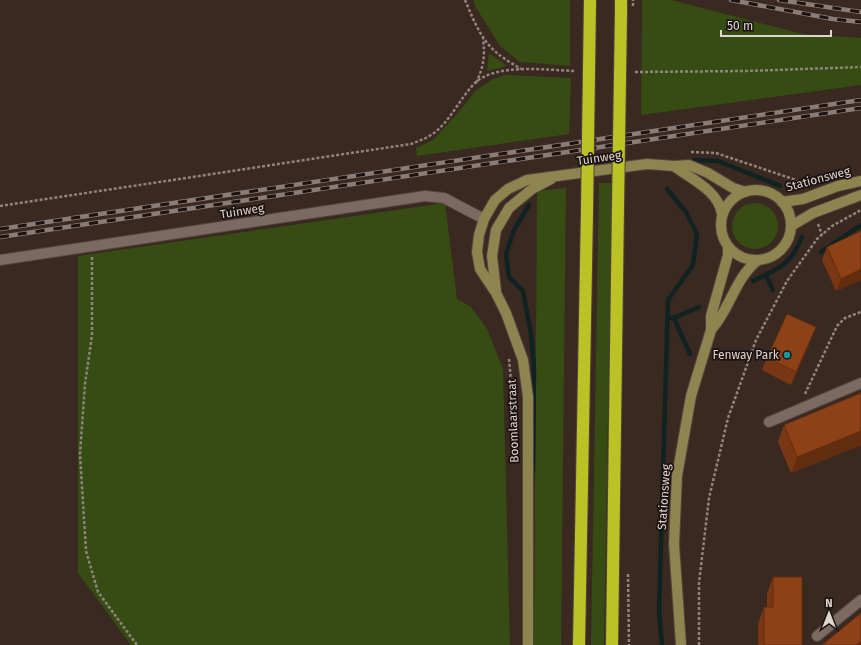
<svg xmlns="http://www.w3.org/2000/svg" width="861" height="645" font-family="'Fira Sans',sans-serif">
<rect width="100%" height="100%" fill="#392921"/>
<g fill="#364c12">
<polygon points="474,0 570,0 570,66 520,62 500,46 475,6"/>
<polygon points="642,0 671,0 803,34 861,38 861,85 641,115"/>
<polygon points="489,53 507,66 487,71"/>
<polygon points="506,75 571,78 569,134 417,156 416,148 433,140 463,107 475,91 493,79"/>
<polygon points="599,183 612,183 604,645 591,645"/>
<polygon points="566,188 561,645 534,645 537,191"/>
<circle cx="755" cy="226" r="23"/>
<polygon points="445,203 457,299 471,307 487,329 503,369 510,645 131,645 78,573 78,256"/>
</g>
<g fill="none" stroke-linecap="round" stroke-linejoin="round">
<g stroke="#102222" stroke-width="4.5">
<polyline points="695,160 718,161 780,186"/>
<polyline points="529,205 514,230 506,254 509,277 523,291 531,334 534,368 533,471"/>
<polyline points="821,252 861,225"/>
<polyline points="766,275 773,290"/>
<path d="M753,281c26,-13 37,-15 49,-44"/>
<polyline points="667,318 674,318 699,307"/>
<polyline points="674,318 690,354"/>
<polyline points="662,645 659,612 668,300 693,265 697,234 686,212 667,189"/>
</g>
<defs>
<g id="street">
<polyline points="0,260 425,196 444,198 484,219"/>
<polyline points="769,422 861,383"/>
<polyline points="817,636 861,600"/>
</g>
<g id="secondary">
<path d="M674,166c17,13 44,24 48,48"/>
<circle cx="756" cy="225" r="35"/>
<polyline points="782,202 803,199 838,186 861,181"/>
<polyline points="791,226 813,213 861,195"/>
<polyline points="496,291 492,256 496,230 509,208 532,189 551,179"/>
<path d="M711,330c20,-22 23,-51 47,-70"/>
<polyline points="528,645 528,397 523,360 506,313 496,293 480,269 477,252 479,235 484,219 495,200 508,189 527,180 647,164 674,166 689,165 708,173 733,188 745,192"/>
<polyline points="681,645 674,544 677,476 691,396 711,330 711,316 728,255 728,248"/>
</g>
<g id="highway">
<polyline points="621,12 621,0"/>
<polyline points="579,645 587,211"/>
<polyline points="612,645 618,206"/>
</g>
</defs>
<use href="#street" stroke="#52443d" stroke-width="12"/>
<use href="#secondary" stroke="#52443d" stroke-width="12"/>
<use href="#highway" stroke="#52443d" stroke-width="14"/>
<g stroke="#91847e" stroke-width="2.5" stroke-dasharray="3 2" stroke-linecap="butt">
<path d="M465,0c8,19 16,40 32,53 7,6 16,11 24,16"/>
<polyline points="635,72 746,71 861,67"/>
<path d="M476,83c8,-17 9,-27 7,-45"/>
<polyline points="691,152 716,153 796,180 802,186"/>
<path d="M0,206l411,-62c8,-3 16,-6 23,-11 17,-13 26,-35 41,-50 21,-20 72,-13 99,-12"/>
<polyline points="818,224 822,235"/>
<polyline points="92,257 92,335 85,384 80,454 86,551 98,592 137,645"/>
<polyline points="509,359 514,414"/>
<polyline points="805,394 837,326 845,318 861,312"/>
<polyline points="628,574 629,645"/>
<polyline points="699,645 699,583 709,498 728,418 756,340 787,281 817,239 832,226 861,210"/>
</g>
<use href="#street" stroke="#7c6961" stroke-width="10"/>
<use href="#secondary" stroke="#8f844f" stroke-width="10"/>
<use href="#highway" stroke="#bbc225" stroke-width="12"/>
<defs>
<g id="rail">
<polyline points="731,0 833,19 861,22"/>
<polyline points="779,0 861,12"/>
<polyline points="0,229 861,100"/>
<polyline points="0,237 861,108"/>
</g>
</defs>
<use href="#rail" stroke="#8a7c76" stroke-width="4.5"/>
<use href="#rail" stroke="#1b1310" stroke-width="3" stroke-dasharray="9" stroke-linecap="butt"/>
<defs>
<g id="highway-bridge">
<polyline points="618,206 621,12"/>
<polyline points="587,211 590,0"/>
</g>
</defs>
<use href="#highway-bridge" stroke="#52443d" stroke-width="14" stroke-linecap="butt"/>
<polyline stroke="#91847e" stroke-width="2.5" stroke-dasharray="3 2" stroke-linecap="butt" points="633,6 633,0"/>
<use href="#highway-bridge" stroke="#bbc225" stroke-width="12"/>
</g>
<g fill="#7a3713">
<polygon points="861,231 861,280 836,291 822,260 827,247"/>
<polygon points="811,340 791,385 762,370 767,358"/>
<polygon points="861,393 861,445 791,473 778,442 784,425"/>
<polygon points="773,577 802,645 758,645 758,624 764,607 767,607 767,594"/>
</g>
<g fill="#632d0f">
<polygon points="861,269 861,280 836,291 841,279"/>
<polygon points="816,327 811,340 791,385 796,372"/>
<polygon points="861,431 861,445 791,473 797,457"/>
<polygon points="861,641 861,645 856,645"/>
</g>
<g fill="#8e4016" stroke="#632d0f">
<polygon points="861,231 861,269 841,279 827,247"/>
<polygon points="787,314 816,327 796,372 767,358"/>
<polygon points="861,393 861,431 797,457 784,425"/>
<polygon points="773,577 802,577 802,645 764,645 764,607 773,607"/>
<polygon points="861,613 861,641 856,645 822,645"/>
</g>
<circle fill="#0f9aa8" stroke="#1b1310" stroke-width="1.5" cx="787" cy="355" r="4"/>
<g text-anchor="middle" stroke-width="3.5" stroke-linejoin="round" paint-order="stroke">
<g font-size="12" fill="#dfd4d0" stroke="#1b1310">
<text transform="translate(599 158) rotate(-8)" y="4">Tuinweg</text>
<text transform="translate(818 179) rotate(-15)" y="4">Stationsweg</text>
<text transform="translate(242 211) rotate(-9)" y="4">Tuinweg</text>
<text transform="translate(513 421) rotate(-92)" y="4">Boomlaarstraat</text>
<text transform="translate(664 497) rotate(-86)" y="4">Stationsweg</text>
</g>
<g font-size="12" fill="#dfd4d0" stroke="#1b1310" text-anchor="end">
<text x="779" y="359">Fenway Park</text>
</g>
</g>
<g transform="translate(829 613)" stroke="#1b1310" stroke-width="3" paint-order="stroke">
<path d="M0-3L7 15L0 10L-7 15Z" fill="#dfd4d0"/>
<text y="-6" font-size="11" font-weight="bold" text-anchor="middle" fill="#dfd4d0">N</text>
</g>
<path d="M721 30v6h110v-6" fill="none" stroke="#dfd4d0" stroke-width="2"/>
<text x="727" y="30" font-size="12" fill="#dfd4d0" stroke="#1b1310" stroke-width="3" paint-order="stroke">50 m</text>
</svg>
